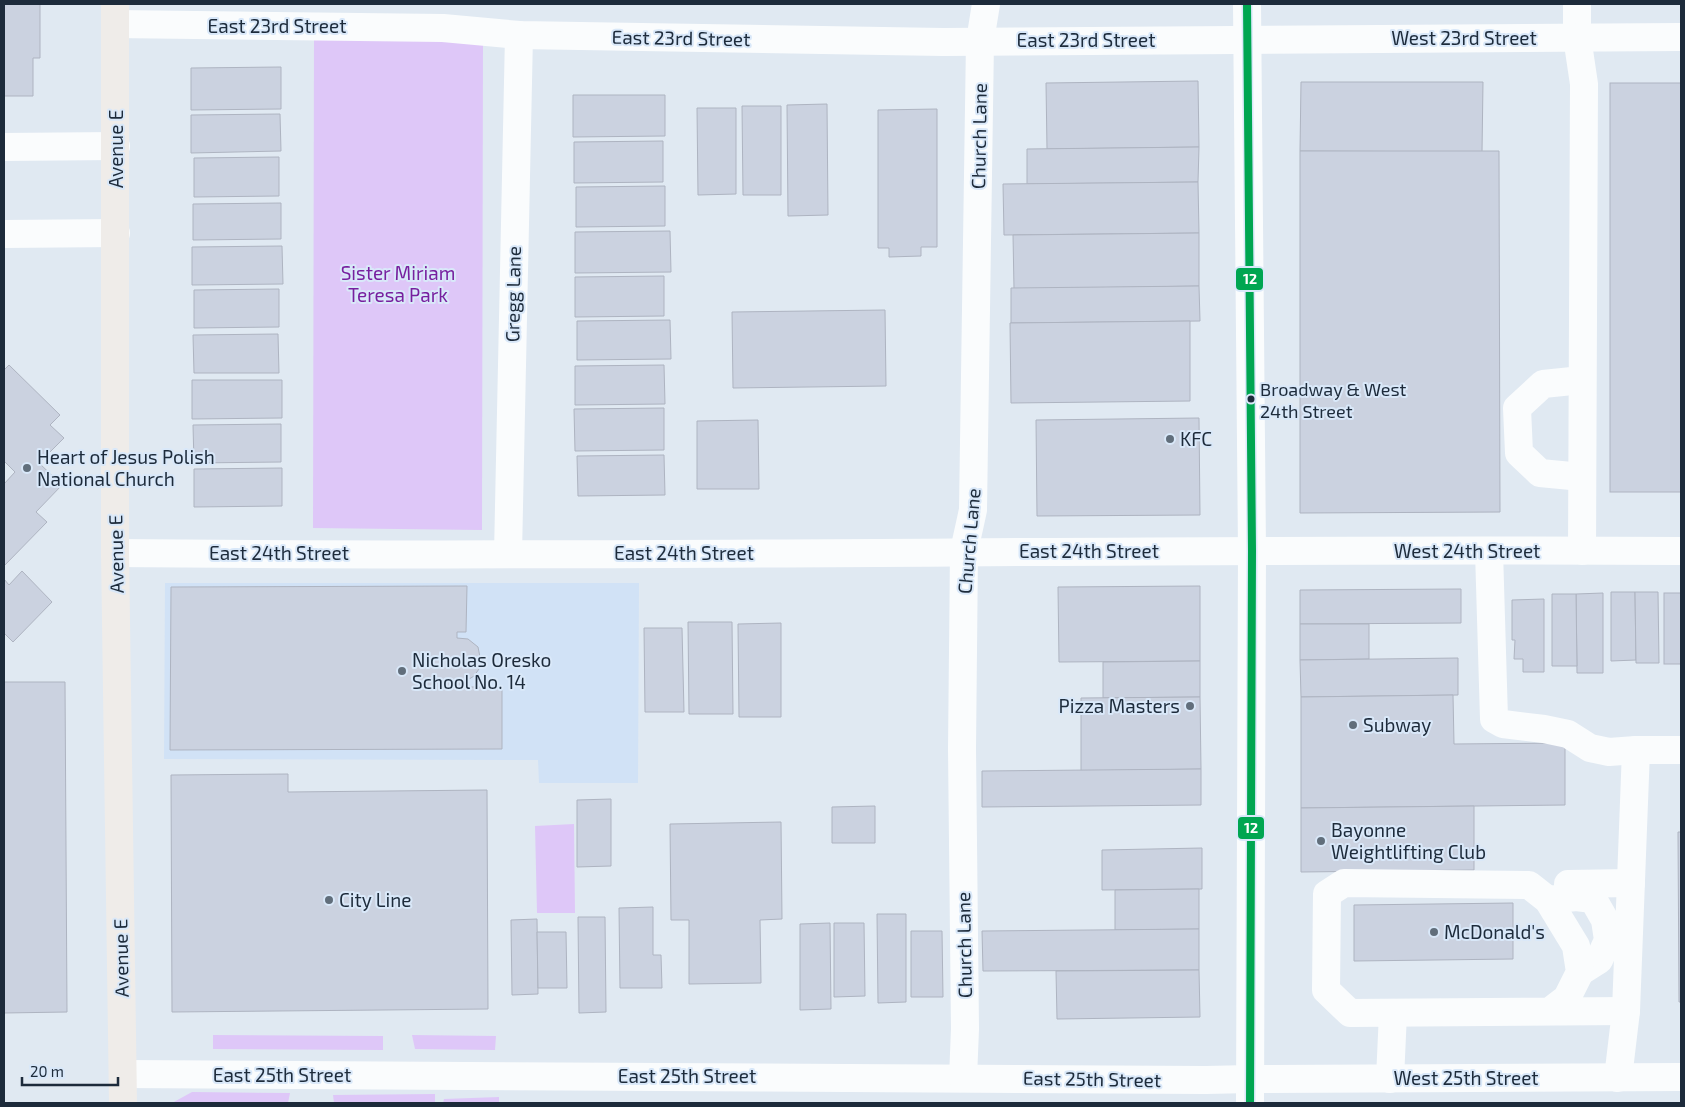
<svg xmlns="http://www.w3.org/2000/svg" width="1685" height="1107" font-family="'Exo 2',sans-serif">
<rect width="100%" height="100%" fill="#e0e9f2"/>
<polygon fill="#d1e2f6" points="165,583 639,583 638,783 539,783 538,760 164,759"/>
<g fill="#dec7f8">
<polygon points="314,35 483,39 482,530 313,528"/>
<polygon points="574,824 575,913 537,913 535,826"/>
<polygon points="213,1035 383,1036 383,1050 213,1049"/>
<polygon points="412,1035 496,1036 495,1050 415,1049"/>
<polygon points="192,1092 290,1093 288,1103 172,1103"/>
<polygon points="435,1094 435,1103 334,1103 333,1095"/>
<polygon points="499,1097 499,1103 443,1103 444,1099"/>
</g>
<g fill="#cbd2e0" stroke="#aeb4c1">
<polygon points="4,4 40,4 40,58 33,58 33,96 4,96"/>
<polygon points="281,67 281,109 191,110 191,68"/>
<polygon points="1198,81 1199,147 1047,149 1046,83"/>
<polygon points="1301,82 1483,82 1482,152 1300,151"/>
<rect x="1610" y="83" width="71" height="409"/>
<polygon points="573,95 665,95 665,136 573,137"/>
<polygon points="827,104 828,215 788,216 787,105"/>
<polygon points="742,106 781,106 781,195 743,195"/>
<polygon points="697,108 736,108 736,194 698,195"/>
<polygon points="937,109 937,247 921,247 921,256 889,257 889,248 878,248 878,110"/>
<polygon points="280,114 281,151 191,153 191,115"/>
<polygon points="663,141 663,182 574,183 574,142"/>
<polygon points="1199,147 1198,182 1027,184 1027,149"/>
<polygon points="1300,151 1499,151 1500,512 1300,513"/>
<polygon points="279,157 279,196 194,197 194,158"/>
<polygon points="1198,182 1199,233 1004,235 1003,184"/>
<polygon points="665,186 665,226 576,227 576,187"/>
<polygon points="281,203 281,239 193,240 193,204"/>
<polygon points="670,231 671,272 575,273 575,232"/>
<polygon points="1199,233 1199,286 1014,289 1013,235"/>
<polygon points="282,246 283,284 192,285 192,247"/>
<polygon points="664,276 664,316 575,317 575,277"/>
<polygon points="1199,286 1200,321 1011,323 1011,288"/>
<polygon points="279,289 279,327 194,328 194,290"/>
<polygon points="885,310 886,386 733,388 732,312"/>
<polygon points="670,320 671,359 577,360 577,321"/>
<polygon points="1190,321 1190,401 1011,403 1010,323"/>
<polygon points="278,334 279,373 194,373 193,335"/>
<polygon points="9,365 60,415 50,425 64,438 39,463 62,485 36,512 47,522 4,566 4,484 15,472 4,461 4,370"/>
<polygon points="664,365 665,404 575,405 575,366"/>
<polygon points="192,380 282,380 282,418 192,419"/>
<polygon points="664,408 664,450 575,451 574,409"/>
<polygon points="1199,418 1200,515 1037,516 1036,420"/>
<polygon points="758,420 759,489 697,489 697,421"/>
<polygon points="281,424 281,462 194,463 193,425"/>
<polygon points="664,455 665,495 578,496 577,456"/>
<polygon points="282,468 282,506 194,507 194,469"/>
<polygon points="22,571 52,602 13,642 4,633 4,579 9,585"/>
<polygon points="467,586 466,632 457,632 457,638 468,639 478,647 481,662 479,669 474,676 466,681 460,681 460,687 502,687 502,749 170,750 171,587"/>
<polygon points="1200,586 1200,661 1059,662 1058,587"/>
<polygon points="1461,589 1461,623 1300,624 1300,590"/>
<polygon points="1611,592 1635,592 1636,660 1611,661"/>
<polygon points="1635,592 1658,592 1659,663 1636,663"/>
<polygon points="1603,593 1603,673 1577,673 1576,594"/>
<rect x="1664" y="593" width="17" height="71"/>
<polygon points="1552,594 1576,594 1577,666 1552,666"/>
<polygon points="1544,599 1544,672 1523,672 1523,659 1514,659 1515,640 1512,640 1512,600"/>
<polygon points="688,622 732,622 733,714 689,714"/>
<polygon points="781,623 781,717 739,717 738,624"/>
<polygon points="1300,624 1369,624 1369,659 1300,660"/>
<polygon points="644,628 682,628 684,712 645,712"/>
<polygon points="1458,658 1458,695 1301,697 1300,660"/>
<polygon points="1200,661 1200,697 1103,698 1103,662"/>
<polygon points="4,682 65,682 67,1012 4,1013"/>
<polygon points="1453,695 1454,744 1565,743 1565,805 1301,808 1301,697"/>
<polygon points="1200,697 1201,769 1081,771 1081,698"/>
<polygon points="1201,769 1201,805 982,807 982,771"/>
<polygon points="288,774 288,792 487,790 488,1009 172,1012 171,775"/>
<polygon points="611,799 611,866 577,867 577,800"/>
<polygon points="875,806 875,843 832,843 832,807"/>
<polygon points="1474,806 1474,870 1301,872 1301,808"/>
<polygon points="781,822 782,919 760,920 761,983 689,984 689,920 671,920 670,824"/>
<polygon points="1678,832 1681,832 1681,1002 1679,1002"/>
<polygon points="1202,848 1202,889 1102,890 1102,850"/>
<polygon points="1199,889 1199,929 1115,930 1115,890"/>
<polygon points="1513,903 1513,959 1354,961 1354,905"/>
<polygon points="653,907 653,955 661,955 662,988 620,988 619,908"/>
<polygon points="877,914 906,914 906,1002 878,1003"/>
<polygon points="578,917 605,917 606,1012 579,1013"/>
<polygon points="537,919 538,994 512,995 511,920"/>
<polygon points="830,923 831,1009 800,1010 800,924"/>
<polygon points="834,923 864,923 865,996 834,997"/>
<polygon points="1199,929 1199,970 983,971 982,931"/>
<polygon points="911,931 942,931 943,997 911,997"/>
<polygon points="537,932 566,932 567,988 538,988"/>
<polygon points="1199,970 1200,1017 1057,1019 1056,971"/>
</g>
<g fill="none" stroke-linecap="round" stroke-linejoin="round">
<g stroke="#fafcfd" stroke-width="28">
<polyline points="1247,4 1252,551 1250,1103"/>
<polyline points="1577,4 1577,37 1584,84 1582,551"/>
<polyline points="115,24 443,28 519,35 943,42 1681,37"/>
<polyline points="4,147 116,146"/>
<polyline points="4,234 116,233"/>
<polyline points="1582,477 1540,473 1519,453 1517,408 1543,384 1582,380"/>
<polyline points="1489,551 1494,719 1503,724 1544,729 1568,734 1590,748 1609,752 1636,750 1681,750"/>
<path d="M115,553c522,5 1044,-5 1566,-2"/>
<polyline points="508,554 519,35"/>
<polyline points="1568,884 1631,883"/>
<polyline points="1548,900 1576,897 1593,899 1605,920 1608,940 1599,960 1580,972"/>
<path d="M1550,1011l17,-13 13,-26 -4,-26 -28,-46 -19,-15 -185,-2 -17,11 -1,96 24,23c92,0 184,-2 276,-2"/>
<polyline points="123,1074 1206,1080 1250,1079 1681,1077"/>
<polyline points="963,1078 965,1029 962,749 964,551 973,510 980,41 986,4"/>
<polyline points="1618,1078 1626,1011 1636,750"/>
<polyline points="1390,1079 1393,1013"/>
</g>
<polyline stroke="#efece9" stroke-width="28" points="115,4 115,553 123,1103"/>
<defs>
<polyline id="bus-1" points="1247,4 1252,551 1250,1103"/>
</defs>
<use href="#bus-1" stroke="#d9e8f9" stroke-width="11"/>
<use href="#bus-1" stroke="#00a651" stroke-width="8"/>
</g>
<circle fill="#1d2b3b" stroke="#d9e8f9" stroke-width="2" cx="1251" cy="399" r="4.5"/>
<g fill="#616e7b" stroke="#d9e8f9" stroke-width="2">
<circle cx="1170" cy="439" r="5"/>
<circle cx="27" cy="468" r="5"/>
<circle cx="402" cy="671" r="5"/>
<circle cx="1190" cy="706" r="5"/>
<circle cx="1353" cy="725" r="5"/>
<circle cx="1321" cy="841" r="5"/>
<circle cx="329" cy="900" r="5"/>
<circle cx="1434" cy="932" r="5"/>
</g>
<g text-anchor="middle" stroke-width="4" stroke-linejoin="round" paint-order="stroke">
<g font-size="18" fill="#1d2b3b" stroke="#d9e8f9" text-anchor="start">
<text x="1260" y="396">Broadway &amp; West<tspan x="1260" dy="22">24th Street</tspan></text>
</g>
<g font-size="19" fill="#1d2b3b" stroke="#d9e8f9">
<text x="277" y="33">East 23rd Street</text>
<text transform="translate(681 38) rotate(1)" y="7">East 23rd Street</text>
<text x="1464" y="45">West 23rd Street</text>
<text x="1086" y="47">East 23rd Street</text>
<text transform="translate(979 136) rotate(-89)" y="7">Church Lane</text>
<text transform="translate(116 149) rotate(-90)" y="7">Avenue E</text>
<text transform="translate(513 294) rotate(-89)" y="7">Gregg Lane</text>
<text transform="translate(969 541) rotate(-85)" y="7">Church Lane</text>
<text x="1089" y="558">East 24th Street</text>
<text x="1467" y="558">West 24th Street</text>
<text x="279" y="560">East 24th Street</text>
<text x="684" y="560">East 24th Street</text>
<text transform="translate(116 554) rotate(-91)" y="7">Avenue E</text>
<text transform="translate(964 945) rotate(-91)" y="7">Church Lane</text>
<text transform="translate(121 958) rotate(-91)" y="7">Avenue E</text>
<text x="282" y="1082">East 25th Street</text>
<text x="687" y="1083">East 25th Street</text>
<text x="1466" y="1085">West 25th Street</text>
<text transform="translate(1092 1079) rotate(1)" y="7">East 25th Street</text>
</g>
<g font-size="19" fill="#77209f" stroke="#d9e8f9">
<text x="398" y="280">Sister Miriam<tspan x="398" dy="22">Teresa Park</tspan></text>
</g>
<g font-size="19" fill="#1d2b3b" stroke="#d9e8f9" text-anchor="start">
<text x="1180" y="446">KFC</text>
<text x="37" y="464">Heart of Jesus Polish<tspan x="37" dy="22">National Church</tspan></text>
<text x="412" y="667">Nicholas Oresko<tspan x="412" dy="22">School No. 14</tspan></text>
<text x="1180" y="713" text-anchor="end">Pizza Masters</text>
<text x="1363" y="732">Subway</text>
<text x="1331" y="837">Bayonne<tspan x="1331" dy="22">Weightlifting Club</tspan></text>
<text x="339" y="907">City Line</text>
<text x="1444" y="939">McDonald's</text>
</g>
</g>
<g stroke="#d9e8f9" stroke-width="2">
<rect x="1235" y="267" width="29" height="24" rx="5" fill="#00a651"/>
<rect x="1237" y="816" width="28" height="24" rx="5" fill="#00a651"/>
</g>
<g font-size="14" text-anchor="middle" font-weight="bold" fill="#fff">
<text x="1250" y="284">12</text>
<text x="1251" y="833">12</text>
</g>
<rect width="1685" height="1107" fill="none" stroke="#1d2b3b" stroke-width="10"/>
<path d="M22 1077v8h96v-8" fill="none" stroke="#1d2b3b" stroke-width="2.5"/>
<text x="30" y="1077" font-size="15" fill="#1d2b3b" stroke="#d9e8f9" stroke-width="4" paint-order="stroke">20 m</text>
</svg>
